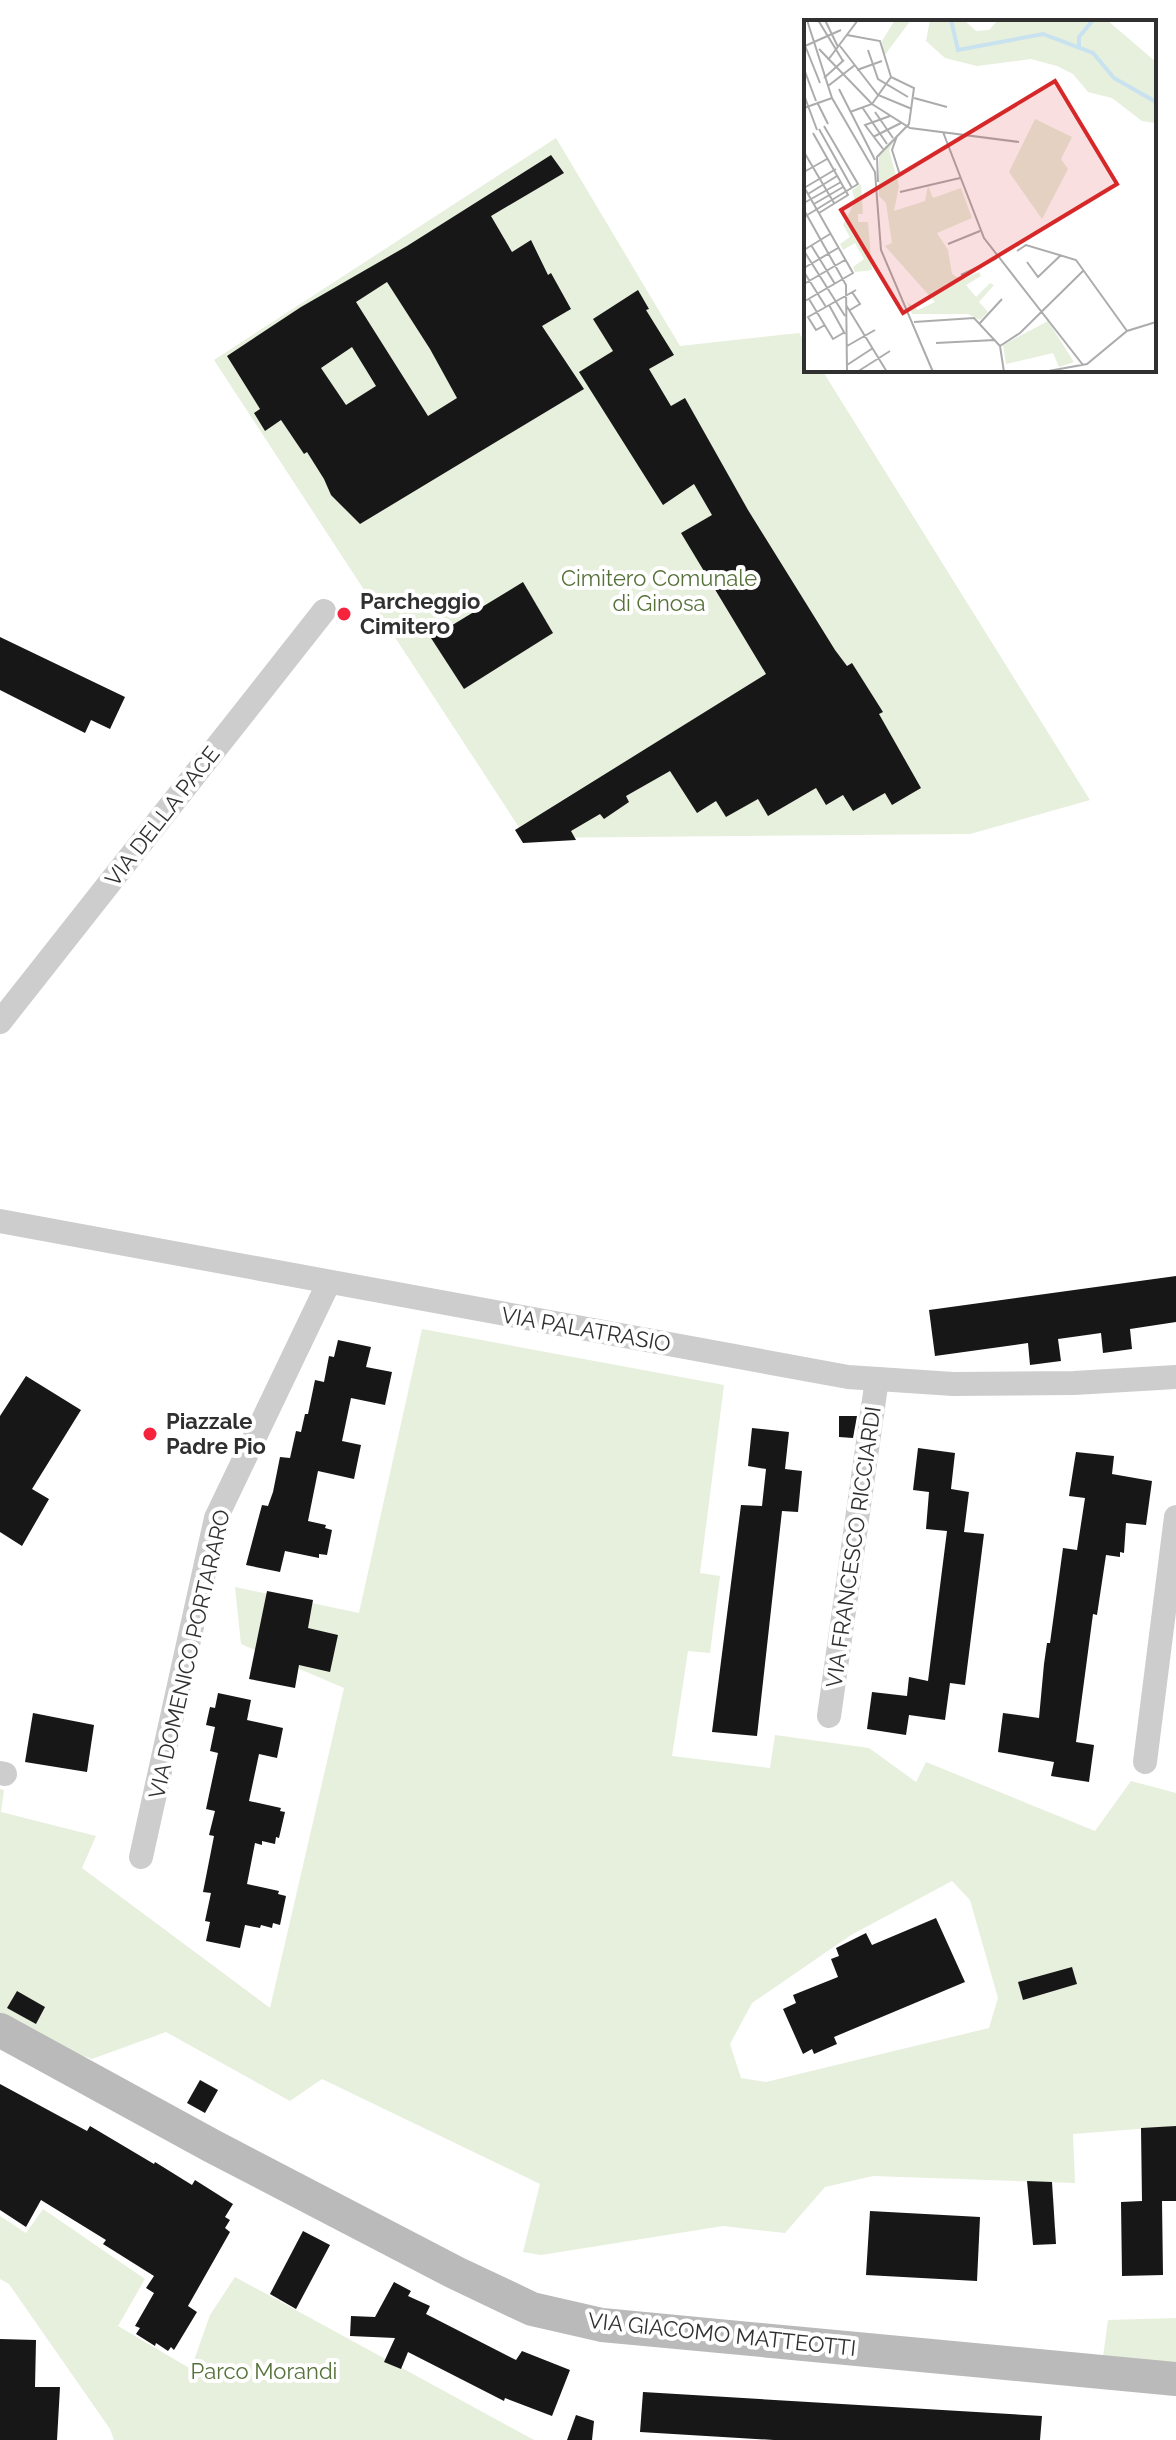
<svg xmlns="http://www.w3.org/2000/svg" width="1176" height="2440" font-family="Raleway,sans-serif">
<rect width="100%" height="100%" fill="#fff"/>
<g fill="#e7efdd" fill-rule="evenodd">
<polygon points="556,138 680,346 799,333 806,344 806,370 822,370 1090,800 970,834 526,838 214,360"/>
<path d="M422,1329l302,56 -24,188 20,3 -10,77 -22,-2 -16,105 98,12 5,-33 94,13 47,34 10,-20 169,69 36,-50 45,12v333l-103,8 2,49 -202,-7 -48,11 -40,46 -62,-7 -182,29 -18,-3 17,-68 -218,-105 -32,22 -124,-69 -74,27 -20,-7 -72,-39v-224l4,1 -3,22 95,24 -14,32 188,140 74,-320 -103,-44 -6,-57 124,26zM952,1881l18,19 28,98 -9,30 -223,54 -25,-4 -11,-34 22,-41 99,-68z"/>
<polygon points="43,2209 145,2279 118,2326 191,2369 210,2315 235,2277 534,2440 114,2440 110,2429 9,2284 0,2279 0,2216 26,2233"/>
<polygon points="1176,2318 1176,2366 1103,2357 1108,2320"/>
</g>
<g fill="#171717" fill-rule="evenodd">
<path d="M551,155l13,18 -73,43 21,36 19,-12 17,35 3,-2 20,36 -29,17 42,63 -224,135 -29,-29 -7,-16 -17,-27 -3,2 -23,-34 -16,11 -11,-18 6,-4 -33,-53 74,-49 106,-61zM387,282l43,67 27,49 -29,18 -72,-114zM352,347l24,39 -30,19 -25,-37z"/>
<polygon points="638,290 649,309 646,310 674,355 649,369 671,406 685,398 748,510 835,650 847,666 852,663 883,712 879,714 921,788 892,805 885,793 853,811 843,795 826,805 816,788 768,816 758,799 726,817 716,801 697,813 670,771 626,796 629,802 604,819 600,814 571,831 576,840 523,843 515,830 766,674 681,533 712,515 694,484 663,505 579,372 613,351 593,319"/>
<polygon points="523,582 553,633 464,689 431,638"/>
<polygon points="0,637 125,697 110,729 91,720 85,733 0,690"/>
<polygon points="1176,1276 1176,1322 1130,1329 1132,1349 1103,1353 1101,1333 1058,1339 1061,1361 1030,1365 1028,1343 935,1356 929,1310"/>
<polygon points="338,1340 371,1347 366,1367 392,1372 385,1405 351,1398 342,1441 361,1445 354,1479 318,1471 308,1521 326,1525 325,1528 332,1530 327,1555 319,1554 319,1558 285,1551 280,1572 246,1565 262,1505 268,1506 273,1492 280,1457 290,1458 296,1431 301,1432 305,1414 308,1414 315,1380 324,1382 329,1356 334,1357"/>
<polygon points="26,1376 81,1410 32,1489 49,1499 22,1546 0,1532 0,1416"/>
<polygon points="839,1416 857,1416 853,1438 839,1437"/>
<polygon points="752,1428 789,1432 785,1469 802,1471 798,1512 782,1511 757,1736 712,1732 741,1505 762,1506 766,1469 748,1466"/>
<polygon points="918,1448 955,1453 951,1489 969,1492 964,1532 984,1534 965,1685 950,1683 945,1720 909,1715 906,1735 867,1729 872,1692 907,1696 909,1677 928,1681 947,1531 926,1529 929,1492 913,1490"/>
<polygon points="1076,1452 1114,1456 1112,1474 1152,1481 1146,1525 1126,1523 1124,1553 1120,1552 1120,1557 1106,1555 1097,1615 1093,1614 1076,1742 1094,1745 1089,1782 1051,1776 1054,1762 998,1752 1003,1713 1039,1718 1044,1664 1047,1643 1050,1643 1063,1548 1077,1550 1085,1498 1069,1496"/>
<polygon points="267,1591 313,1600 308,1628 338,1635 330,1672 299,1665 295,1688 249,1679"/>
<polygon points="218,1693 251,1700 247,1720 283,1728 277,1758 259,1754 249,1801 281,1808 280,1811 285,1812 279,1838 276,1837 275,1844 262,1841 262,1845 255,1843 247,1884 279,1891 278,1894 286,1896 280,1925 273,1923 272,1928 261,1925 260,1928 245,1925 240,1948 206,1941 210,1922 205,1921 211,1893 203,1892 214,1836 209,1835 215,1811 206,1809 218,1753 210,1751 215,1727 206,1725 210,1707 215,1708"/>
<polygon points="33,1713 94,1725 87,1772 25,1762"/>
<polygon points="936,1918 965,1982 834,2037 837,2044 814,2054 812,2049 803,2054 783,2009 796,2003 793,1995 838,1977 831,1959 839,1956 836,1948 866,1933 872,1945"/>
<polygon points="1072,1967 1077,1984 1023,2000 1018,1982"/>
<polygon points="17,1991 45,2007 36,2024 7,2008"/>
<polygon points="200,2080 218,2090 205,2113 187,2103"/>
<polygon points="0,2084 87,2131 90,2126 154,2164 155,2162 192,2185 195,2180 233,2204 225,2217 230,2220 225,2228 230,2232 188,2306 197,2312 174,2350 171,2347 168,2351 156,2343 155,2346 136,2334 140,2328 135,2326 154,2293 146,2288 154,2276 103,2244 106,2240 41,2200 26,2227 0,2210"/>
<polygon points="1176,2126 1176,2201 1162,2201 1163,2275 1122,2276 1121,2202 1142,2201 1141,2128"/>
<polygon points="1027,2181 1052,2182 1056,2244 1033,2245"/>
<polygon points="870,2211 980,2217 977,2281 866,2275"/>
<polygon points="303,2231 330,2245 296,2309 270,2294"/>
<polygon points="394,2282 411,2291 408,2296 430,2306 426,2314 516,2360 522,2351 570,2370 552,2416 505,2398 504,2401 408,2352 401,2369 384,2362 395,2338 350,2336 351,2316 375,2317"/>
<polygon points="0,2339 36,2340 35,2387 60,2387 57,2440 0,2440"/>
<polygon points="643,2392 1042,2416 1040,2440 774,2440 640,2432"/>
<polygon points="576,2415 594,2421 592,2440 567,2440"/>
</g>
<g fill="none" stroke-linecap="round" stroke-linejoin="round">
<g stroke="#cdcdcd" stroke-width="24">
<polyline points="0,1022 324,611"/>
<polyline points="0,1221 848,1377 953,1384 1074,1383 1176,1377"/>
<polyline points="829,1716 877,1379"/>
<polyline points="1145,1762 1176,1517"/>
<polyline points="0,1773 5,1774"/>
<polyline points="141,1857 216,1518 329,1282"/>
</g>
<polyline stroke="#bababa" stroke-width="34" points="0,2030 212,2146 456,2273 532,2309 602,2325 1176,2379"/>
</g>
<g fill="#f6233d" stroke="#fff" stroke-width="3">
<circle cx="344" cy="614" r="8"/>
<circle cx="150" cy="1434" r="8"/>
</g>
<g text-anchor="middle" stroke-width="8" stroke-linejoin="round" paint-order="stroke">
<g font-size="22" fill="#567139" stroke="#fff">
<text x="659" y="586">Cimitero Comunale<tspan x="659" dy="25">di Ginosa</tspan></text>
<text x="264" y="2379">Parco Morandi</text>
</g>
<g font-size="22" font-weight="bold" fill="#303030" stroke="#fff" text-anchor="start">
<text x="360" y="609">Parcheggio<tspan x="360" dy="25">Cimitero</tspan></text>
<text x="166" y="1429">Piazzale<tspan x="166" dy="25">Padre Pio</tspan></text>
</g>
<g font-size="22" fill="#303030" stroke="#fff">
<text transform="translate(162 816) rotate(-52)" y="8">VIA DELLA PACE</text>
<text transform="translate(586 1329) rotate(10)" y="8">VIA PALATRASIO</text>
<text transform="translate(853 1547) rotate(-82)" y="8">VIA FRANCESCO RICCIARDI</text>
<text transform="translate(189 1654) rotate(-77)" y="8">VIA DOMENICO PORTARARO</text>
<text transform="translate(722 2334) rotate(6)" y="8">VIA GIACOMO MATTEOTTI</text>
</g>
</g>
<g transform="translate(804 20)">
<rect width="352" height="352" fill="#fff"/>
<path d="M91,0h16l-27,36 -2,-15zM126,0h34l12,11 13,-1 9,-10h109l49,42v61l-14,-2 -30,-23 -24,-6 -15,-18 -16,-8 -26,-7 -54,7 -32,-8 -19,-17zM231,99l37,18 -11,22 7,10 -26,50 -33,-47zM92,118l-7,12 10,36 -5,25 31,-10 3,-15 5,12 28,-10 11,30 -35,15 11,17 4,24 9,6 18,-8 2,4 -15,9 10,12 14,-14 4,2 -15,17 9,10 -8,8 -12,-6h-56l-5,-12 11,8 17,-8 -50,-56 7,-3 -6,-40 -7,-7v-40zM57,164l2,30h-5v8h10l4,48 -17,2 -2,-5 11,-8 -9,-16 -12,7 -3,-6 10,-7 -7,-12 12,-23 -3,-12zM244,301l26,41 -15,5 -6,-14 -47,11 -3,-19z" fill="#e7efdd"/>
<path fill="none" stroke="#c8e2f0" stroke-width="4" d="M147,0l7,30 85,-16 50,19 21,25 42,24M275,26v-9l14,-17"/>
<path fill="none" stroke="#acacac" stroke-width="2" d="M3,0l25,78 43,74 6,78 52,122M14,0l25,41M21,0l13,27M43,15l33,6 11,36 23,11 -5,36 -32,33 1,25M0,23l16,40M1,26l36,-16M36,26l38,49 34,14M15,29l53,55 38,24 109,14M64,30l10,29 30,18M24,40l30,-40M0,49l12,32M53,50l25,-9M20,58l20,-18M24,66l27,-21M35,69l36,71M0,75l13,35M110,78l33,9M13,82l11,22M58,87l25,37M0,88l28,-10M46,92l22,-8 19,-27M71,92l18,26M15,109l33,59M139,112l41,106 99,127M9,113l35,62 -29,18M93,116l-5,14 8,25M69,117l28,-14M79,129l-18,-24 25,-9M0,132l30,51M0,152l23,-13M0,167l49,86 -48,28M0,168l32,-19M96,172l60,-14M4,174l29,-18M0,183l37,-21M10,184l29,-17M0,190l42,75 1,87M0,197l54,-33 -34,-58M144,224l32,-13M7,225l24,39M0,230l26,-16M0,231l41,65M213,231l9,-6 50,15 51,71M223,242l11,15 23,-22M0,248l34,-20M0,252l22,35M157,255l36,-17M0,264l41,-24M5,279l24,40 12,-7M25,285l16,29M42,285l41,67M46,290l10,-6 -8,-12M110,302l60,-4 26,28 4,26M176,303l22,-24M21,305l-9,5 -8,-13 48,-27M132,323l59,-3M43,326l28,-16M196,326l20,-13 63,-62M43,345l26,-17M53,352l33,-21M239,352l44,-8 40,-33 29,-9"/>
<path fill="#d62828" fill-opacity="0.15" stroke="#d62828" stroke-width="4" d="M251,61l62,103 -214,129 -62,-103z"/>
<rect width="352" height="352" fill="none" stroke="#303030" stroke-width="4"/>
</g>
</svg>
